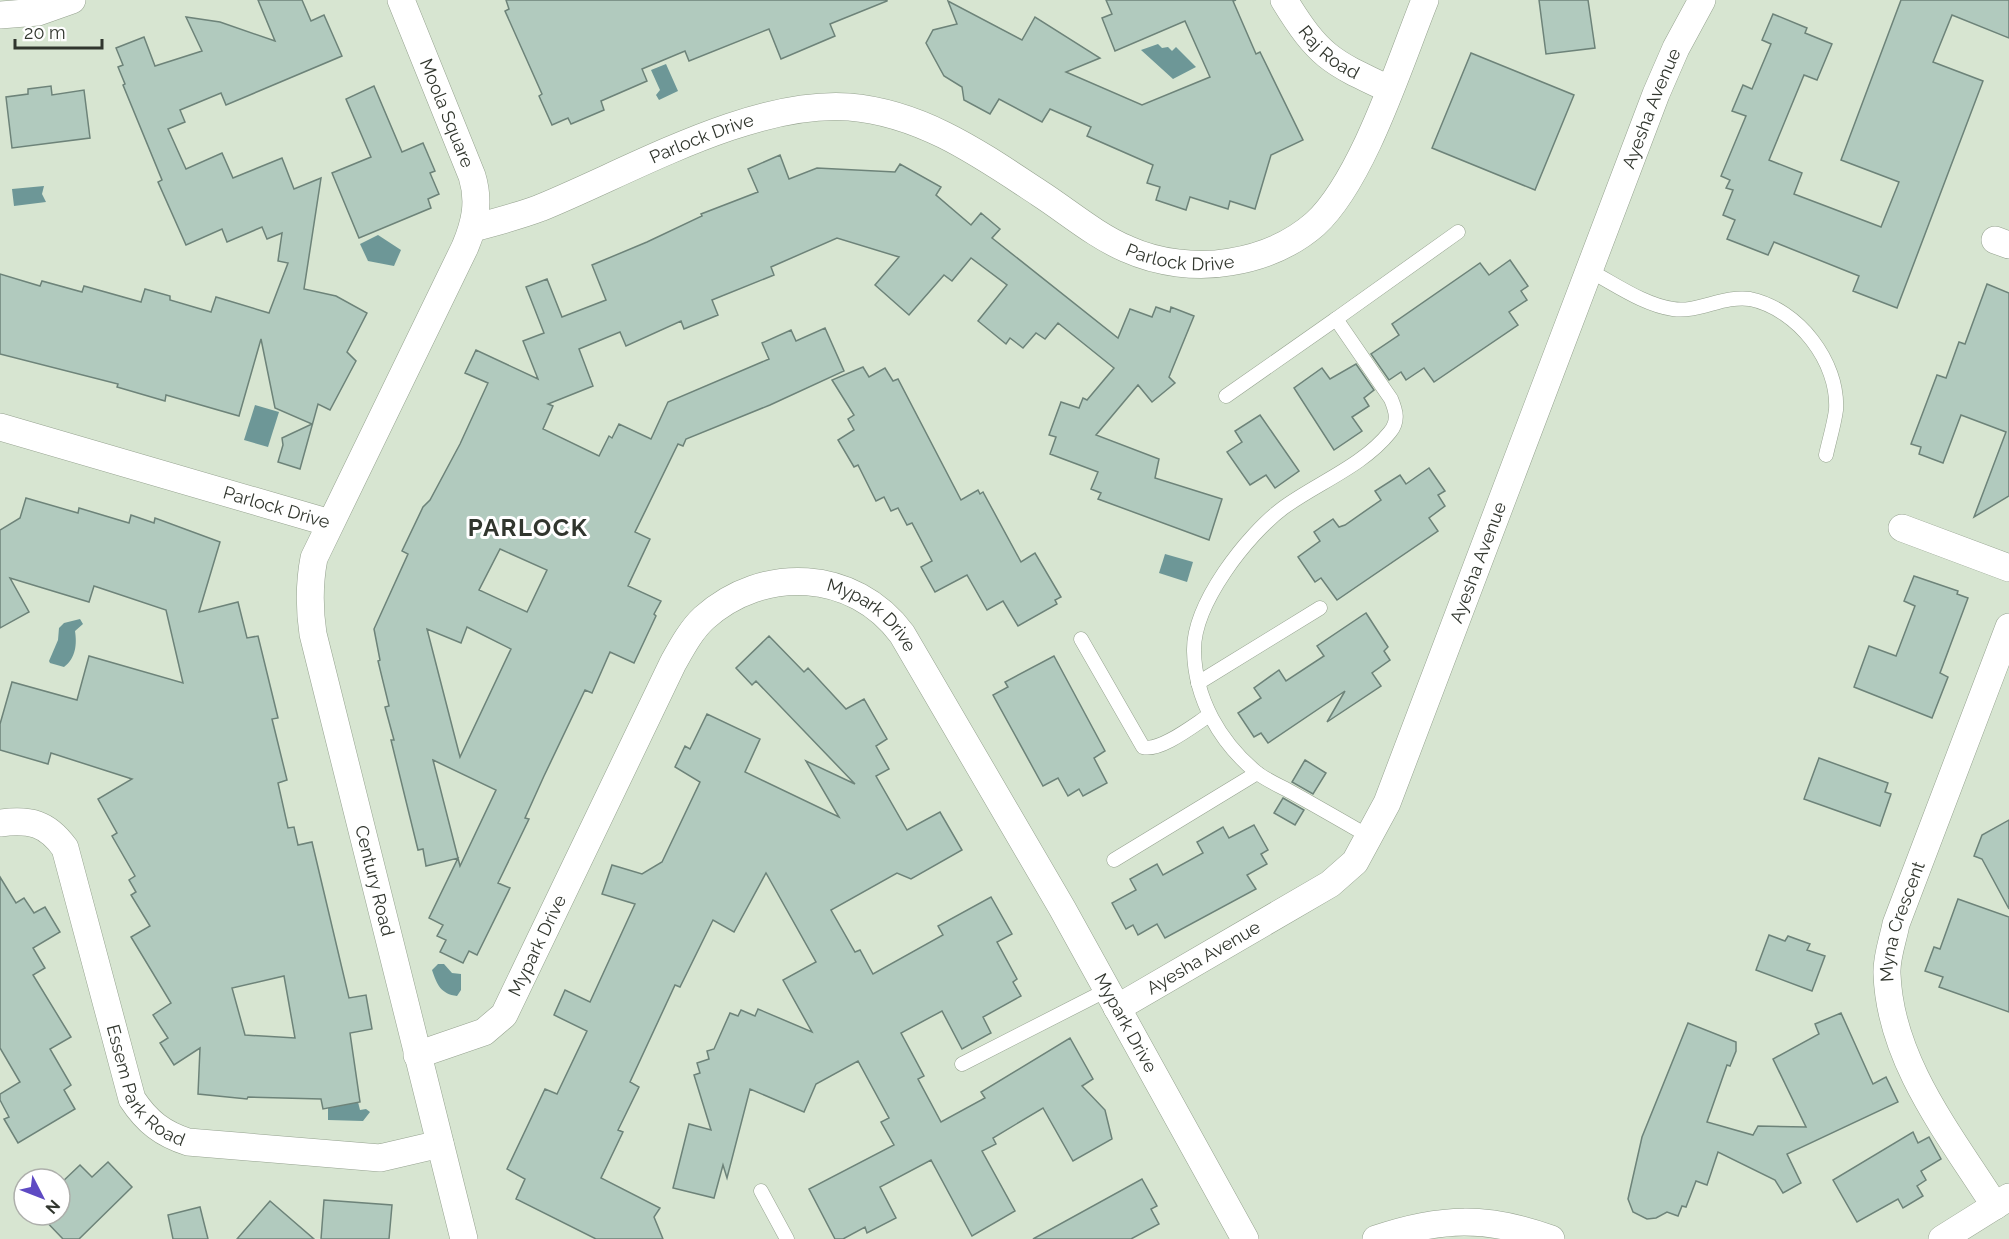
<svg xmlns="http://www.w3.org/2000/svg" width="2009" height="1239" font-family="Raleway,sans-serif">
<rect width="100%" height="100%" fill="#d7e5d1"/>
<g fill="#6d9797">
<polygon points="1158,44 1162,48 1168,47 1172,51 1176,47 1196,67 1173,79 1141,50"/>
<polygon points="666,64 678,91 659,100 656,95 660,90 651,70"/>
<polygon points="44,186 42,194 46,202 14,206 12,189"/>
<polygon points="378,235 401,250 394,266 368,261 360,244"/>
<polygon points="255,405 279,412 268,447 244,440"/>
<polygon points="1165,554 1193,562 1187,582 1159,573"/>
<path d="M80,619l3,5 -8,7c2,13 1,27 -11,36l-14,-4 -1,-2 9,-21 1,-12 5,-5z"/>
<path d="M438,964h6l8,9 9,1v16l-4,6c-16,-2 -20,-11 -25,-26z"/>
<polygon points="358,1102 360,1110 366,1109 370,1112 363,1121 328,1120 328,1108"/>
</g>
<g fill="#b1cabe" stroke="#6d8379" stroke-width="1.5" fill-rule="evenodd">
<polygon points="258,0 302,0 311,21 324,15 342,56 226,105 221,93 180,110 185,122 168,129 186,169 222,153 233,178 282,158 294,189 321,178 304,289 336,296 367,313 347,352 356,361 330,410 318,404 300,469 278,462 283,445 282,438 312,424 275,408 261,339 239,416 166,395 165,401 117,387 118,384 0,354 0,274 40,286 42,281 82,292 84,286 141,302 145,289 170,296 170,300 211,312 216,297 269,313 288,263 278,261 282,233 267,239 262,227 227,242 222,229 186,245 158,182 162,180 123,85 125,84 118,67 123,65 116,48 144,37 155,66 202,51 186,17 220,22 275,41"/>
<polygon points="506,0 887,0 887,1 830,24 835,36 781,59 769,29 689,61 685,51 642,69 647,81 601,101 604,110 571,124 568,118 552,125 539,96 542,94 505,11 509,9"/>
<polygon points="1106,0 1236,0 1233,1 1256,54 1260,52 1303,140 1271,155 1255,209 1230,201 1228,209 1190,197 1186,210 1156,200 1160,187 1147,183 1153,165 1087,136 1091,127 1050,109 1042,122 999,99 990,114 964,100 962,87 944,76 926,43 933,30 957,24 948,1 1022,40 1035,17 1100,58 1066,72 1142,105 1210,77 1185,21 1115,51 1102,18 1112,14"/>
<polygon points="1539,0 1588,0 1595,48 1546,54"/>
<polygon points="1901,0 2009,0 2009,38 1952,15 1933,62 1983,81 1897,308 1853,291 1859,276 1774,242 1768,255 1727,239 1735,220 1723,215 1733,190 1726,188 1730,180 1721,176 1746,116 1732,111 1743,85 1752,89 1771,44 1762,40 1773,14 1807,28 1805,33 1832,44 1817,80 1804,75 1769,160 1802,173 1794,194 1881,227 1899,182 1841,160"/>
<polygon points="1471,53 1574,95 1535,190 1432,148"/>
<polygon points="51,86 52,95 84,90 90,138 12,148 6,97 28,94 28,89"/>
<polygon points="374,86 402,152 423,143 435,171 430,173 439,194 428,199 431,208 359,238 332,173 371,157 346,99"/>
<path d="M780,155l9,24 28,-11 78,4 5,-8 41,23 -5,8 35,30 10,-12 19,16 -8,9 126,100 12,-29 22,8 4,-10 14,5 1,-5 23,9 -25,61 6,6 -23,19 -14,-17 -42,50 63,24 -4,19 67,21 -13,41 -111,-41 3,-6 -10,-4 7,-17 -48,-18 6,-17 -7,-2 12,-33 18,6 4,-10 4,2 27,-32 -56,-45 -13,16 -9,-6 -13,15 -13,-10 -4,6 -28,-23 29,-36 -36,-27 -19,23 -8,-6 -35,40 -34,-30 24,-28 -62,-19 -66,29 3,8 -62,25 6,15 -34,14 -3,-8 -55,25 -6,-14 -41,17 14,37 -45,18 5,2 -10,23 56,27 10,-20 3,2 7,-14 32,15 17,-37 101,-43 -7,-16 29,-13 5,11 29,-13 19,43 -74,34 -84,34 -3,7 -5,-2 -43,88 15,7 -22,47 33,15 -7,13 2,2 -22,47 -24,-11 -18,41 -7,-3 -41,86 -19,42 4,1 -31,64 12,5 -33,67 -8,-4 -6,12 -23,-11 6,-12 -9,-4 6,-11 -14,-7 29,-60 -32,8 -3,-17 -5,1 -27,-110h3l-9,-33 4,-1 -11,-45 2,-1 -6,-31 34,-75 -6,-3 21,-44 7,-7 30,-56 28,-61 -23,-10 11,-23 62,29 -15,-38 21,-8 -18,-46 21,-8 15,38 44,-17 -14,-35 55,-23 55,-26 -1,-2 57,-22 -10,-23zM500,549l47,21 -20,42 -48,-22zM467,627l44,22 -51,108 -33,-128 34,14zM433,760l63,30 -36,76 -2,-8z"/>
<polygon points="1510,260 1528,286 1521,291 1527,300 1509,312 1518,325 1434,382 1424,368 1406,380 1401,372 1389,380 1371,354 1399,335 1392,324 1480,263 1489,275"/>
<polygon points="1987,284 2009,293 2009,496 1974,517 2006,432 1961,415 1943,463 1919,454 1921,447 1911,444 1937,375 1946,378 1959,342 1965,344"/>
<polygon points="1356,364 1374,390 1364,398 1369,406 1352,417 1362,431 1334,450 1294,388 1322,368 1330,379"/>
<polygon points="863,367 869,377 885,368 893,381 898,379 961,500 978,490 980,494 983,492 1021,562 1035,553 1061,597 1055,600 1057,604 1018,626 1003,601 987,610 967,575 935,592 921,567 932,561 912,523 907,525 898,508 891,511 884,497 876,501 858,465 854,467 838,440 854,430 848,419 854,415 832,380"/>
<polygon points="1260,415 1299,471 1275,488 1266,475 1250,485 1227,452 1242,442 1235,431"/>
<polygon points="1429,468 1445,491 1438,495 1445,506 1429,518 1438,531 1337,600 1321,578 1315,582 1298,557 1320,541 1314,532 1333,519 1339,527 1345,525 1381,500 1375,491 1400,475 1406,484"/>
<path d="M26,498l52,15 1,-5 50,15 2,-8 23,8 1,-5 65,24 -21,70 39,-10 9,36 11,-2 20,82 -6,1 15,61 -9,3 10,45 6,-1 4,18 14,-3 37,156 17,-3 6,34 -22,4 10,69 -37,7 -2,-10 -73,-2 -1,2 -49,-5 2,-46 -26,17 -14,-22 8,-5 -15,-23 18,-12 -40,-66 19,-11 -19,-31 5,-3 -7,-12 6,-4 -23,-40 5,-3 -19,-34 34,-20 -81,-26 -3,11 -48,-14v-26l12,-42 65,18 12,-44 94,27 -17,-73 -72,-24 -5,16 -79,-24 19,34 -29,16v-98l20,-12zM284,976l11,62 -50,-3 -13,-47z"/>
<polygon points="1914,576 1958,591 1957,594 1968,598 1940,673 1948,677 1932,718 1854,687 1869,646 1896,656 1915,606 1904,601"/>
<polygon points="1366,613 1388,647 1384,651 1390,660 1372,673 1381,686 1327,722 1345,691 1268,743 1261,733 1254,737 1238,713 1261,698 1254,688 1279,670 1286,681 1324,656 1317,646"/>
<polygon points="769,636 804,672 808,668 846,709 864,699 887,739 876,746 889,769 876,776 907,830 940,812 962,850 911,879 897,873 831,910 855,952 860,950 873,974 943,935 938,926 991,897 1012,934 997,942 1017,979 1013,982 1021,996 983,1017 991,1033 962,1049 942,1011 901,1033 924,1076 918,1079 941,1122 985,1098 981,1092 1070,1038 1093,1079 1082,1086 1105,1110 1112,1139 1073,1161 1043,1108 993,1138 996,1144 982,1151 1015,1211 972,1236 931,1160 880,1187 896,1218 867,1233 865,1227 843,1239 835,1239 809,1189 894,1145 881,1122 889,1118 858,1061 816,1084 804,1112 750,1089 727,1178 723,1165 714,1198 673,1188 689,1124 711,1130 694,1075 700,1073 697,1063 709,1059 707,1051 714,1049 730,1013 738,1016 741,1010 755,1016 758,1009 812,1032 783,980 816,962 766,873 734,932 713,920 680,987 675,985 630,1082 639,1087 618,1130 623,1132 601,1178 660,1208 654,1217 663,1239 596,1239 516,1199 525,1179 507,1169 545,1089 557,1094 587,1031 554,1015 565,990 590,1002 635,904 602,894 612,865 642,874 662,862 700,782 675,767 685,746 690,749 707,714 760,739 745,772 839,817 806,761 855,784 756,681 752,685 736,668"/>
<polygon points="1054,656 1105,751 1094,758 1107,783 1083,796 1079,789 1068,796 1058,778 1043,786 993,695 1008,687 1005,682"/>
<polygon points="1819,758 1888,783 1885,792 1891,794 1880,826 1804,799"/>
<polygon points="1305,760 1326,773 1313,794 1292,782"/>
<polygon points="1283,798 1304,810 1295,825 1274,813"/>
<polygon points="2009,820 2009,909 1982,859 1974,856 1982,835"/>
<polygon points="1254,825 1268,850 1261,854 1267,864 1247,875 1256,889 1165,938 1157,924 1138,935 1133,925 1126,929 1112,903 1136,890 1130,879 1157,864 1163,875 1203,853 1197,842 1223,827 1229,838"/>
<polygon points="0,877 16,903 24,898 34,913 45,907 60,932 33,948 45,968 33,975 71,1037 50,1049 71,1085 64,1090 75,1109 18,1143 4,1119 9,1117 0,1100 0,1094 20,1082 0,1048"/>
<polygon points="1958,899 2009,917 2009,1012 1939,987 1943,977 1925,971 1934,947 1940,949"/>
<polygon points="1769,935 1785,941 1788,936 1810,944 1807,950 1825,956 1812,991 1756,970"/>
<polygon points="1841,1013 1873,1084 1886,1077 1898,1102 1787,1154 1801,1183 1783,1193 1775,1180 1718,1152 1707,1185 1696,1181 1686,1207 1682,1206 1678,1216 1667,1212 1656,1218 1647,1219 1633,1212 1628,1199 1642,1137 1688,1023 1736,1042 1736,1051 1730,1066 1727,1065 1707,1122 1753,1135 1758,1126 1806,1127 1773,1059 1819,1034 1815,1024"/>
<polygon points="1913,1132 1918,1143 1929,1137 1941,1159 1921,1171 1926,1180 1917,1186 1923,1196 1903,1208 1898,1199 1857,1222 1833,1180"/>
<polygon points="108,1162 132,1187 79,1239 63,1239 40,1215 60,1215 60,1184 80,1165 92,1177"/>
<polygon points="1142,1179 1157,1206 1151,1209 1159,1224 1131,1239 1033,1239"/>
<polygon points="324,1200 392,1205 389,1239 321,1239"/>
<polygon points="270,1201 314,1239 237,1239"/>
<polygon points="200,1207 208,1239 173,1239 168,1215"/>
</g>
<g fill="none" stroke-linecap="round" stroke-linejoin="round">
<defs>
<g id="service">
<path d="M1590,271c25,13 54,34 83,38 25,4 51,-14 77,-10 48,10 89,63 86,111 -2,15 -7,31 -10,45"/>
<polyline points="1226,396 1336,319"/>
<path d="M1081,639l62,108c17,5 51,-22 65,-31"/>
<polyline points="1198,683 1320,608"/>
<path d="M1370,837c-26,-15 -52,-30 -79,-45 -11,-6 -25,-12 -35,-20 -36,-30 -61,-73 -62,-121 -1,-47 53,-116 89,-143 34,-25 80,-42 107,-76 9,-11 6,-21 1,-33l-55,-80 122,-87"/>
<polyline points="1114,860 1257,773"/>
<polyline points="962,1064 1107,990"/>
<polyline points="761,1191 787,1239"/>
</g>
<g id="minor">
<path id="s1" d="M401,0l71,176c8,26 3,47 -7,71l-151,311c-5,26 -5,49 -1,76l151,605"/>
<path id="s2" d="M1284,0c35,57 47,62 105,89"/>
<polyline points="0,15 38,12 72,0"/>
<path id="s3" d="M473,228c23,-6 46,-12 67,-20 91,-37 211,-108 309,-101 73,6 131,47 190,86 28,18 57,43 88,56 31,14 70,19 103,13 31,-5 61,-17 85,-38 48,-44 85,-162 110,-224"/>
<polyline points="1995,240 2009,245"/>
<path id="s4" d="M0,427l330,96"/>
<polyline points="1902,528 2009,568"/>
<path id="s5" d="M0,823c30,-4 47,0 65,25l67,251c15,23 31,35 56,43l192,16 60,-14"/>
<path id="s6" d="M1117,1008l213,-124 25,-22 32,-59 269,-709 20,-46 26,-48"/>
<path id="s7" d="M417,1055l67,-23 20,-17 169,-352c9,-16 18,-33 31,-45 59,-53 150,-49 198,16l160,274 183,331"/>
<path id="s8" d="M1995,1206c-45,-71 -105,-145 -108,-232 -1,-16 6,-34 9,-50l113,-297"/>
<path d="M1376,1239c64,-22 112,-23 175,0"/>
<polyline points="1942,1239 2009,1197"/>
</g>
</defs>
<use href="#service" stroke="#95a28f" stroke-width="15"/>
<use href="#minor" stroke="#95a28f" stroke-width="28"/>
<use href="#service" stroke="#fff" stroke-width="14"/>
<use href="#minor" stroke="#fff" stroke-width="27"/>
</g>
<g text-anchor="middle" stroke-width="6" stroke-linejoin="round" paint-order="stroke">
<g font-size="18" fill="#31362e" stroke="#fff">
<text dy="6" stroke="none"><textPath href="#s2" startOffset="70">Raj Road</textPath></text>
<text dy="6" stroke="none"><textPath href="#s6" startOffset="1090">Ayesha Avenue</textPath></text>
<text dy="6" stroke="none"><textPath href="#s1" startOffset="122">Moola Square</textPath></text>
<text dy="6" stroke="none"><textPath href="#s3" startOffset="246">Parlock Drive</textPath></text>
<text dy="6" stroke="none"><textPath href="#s3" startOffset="768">Parlock Drive</textPath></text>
<text dy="6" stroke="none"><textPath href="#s4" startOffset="288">Parlock Drive</textPath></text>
<text dy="6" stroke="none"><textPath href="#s6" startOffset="604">Ayesha Avenue</textPath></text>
<text dy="6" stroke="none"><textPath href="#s7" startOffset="730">Mypark Drive</textPath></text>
<text dy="6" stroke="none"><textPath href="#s1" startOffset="939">Century Road</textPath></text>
<text dy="6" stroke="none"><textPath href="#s8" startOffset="314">Myna Crescent</textPath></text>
<text dy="6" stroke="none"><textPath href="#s7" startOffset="174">Mypark Drive</textPath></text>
<text dy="6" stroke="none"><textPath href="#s6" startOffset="100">Ayesha Avenue</textPath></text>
<text dy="6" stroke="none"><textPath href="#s7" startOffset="1215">Mypark Drive</textPath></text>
<text dy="6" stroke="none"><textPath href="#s5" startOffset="330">Essem Park Road</textPath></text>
</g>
<g font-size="24" font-weight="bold" letter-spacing="1.5" fill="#31362e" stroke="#fff">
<text x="528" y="536">PARLOCK</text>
</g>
</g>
<g transform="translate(42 1197) rotate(132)"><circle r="28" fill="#ffffff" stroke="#adafab" stroke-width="1.5"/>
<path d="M0-4.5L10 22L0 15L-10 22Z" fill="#5e4ac3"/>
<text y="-9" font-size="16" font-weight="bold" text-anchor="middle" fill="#31362e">N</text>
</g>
<path d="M15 39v9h87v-9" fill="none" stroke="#31362e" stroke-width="3"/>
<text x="24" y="39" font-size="18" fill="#31362e" stroke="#ffffff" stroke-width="4.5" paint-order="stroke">20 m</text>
</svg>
